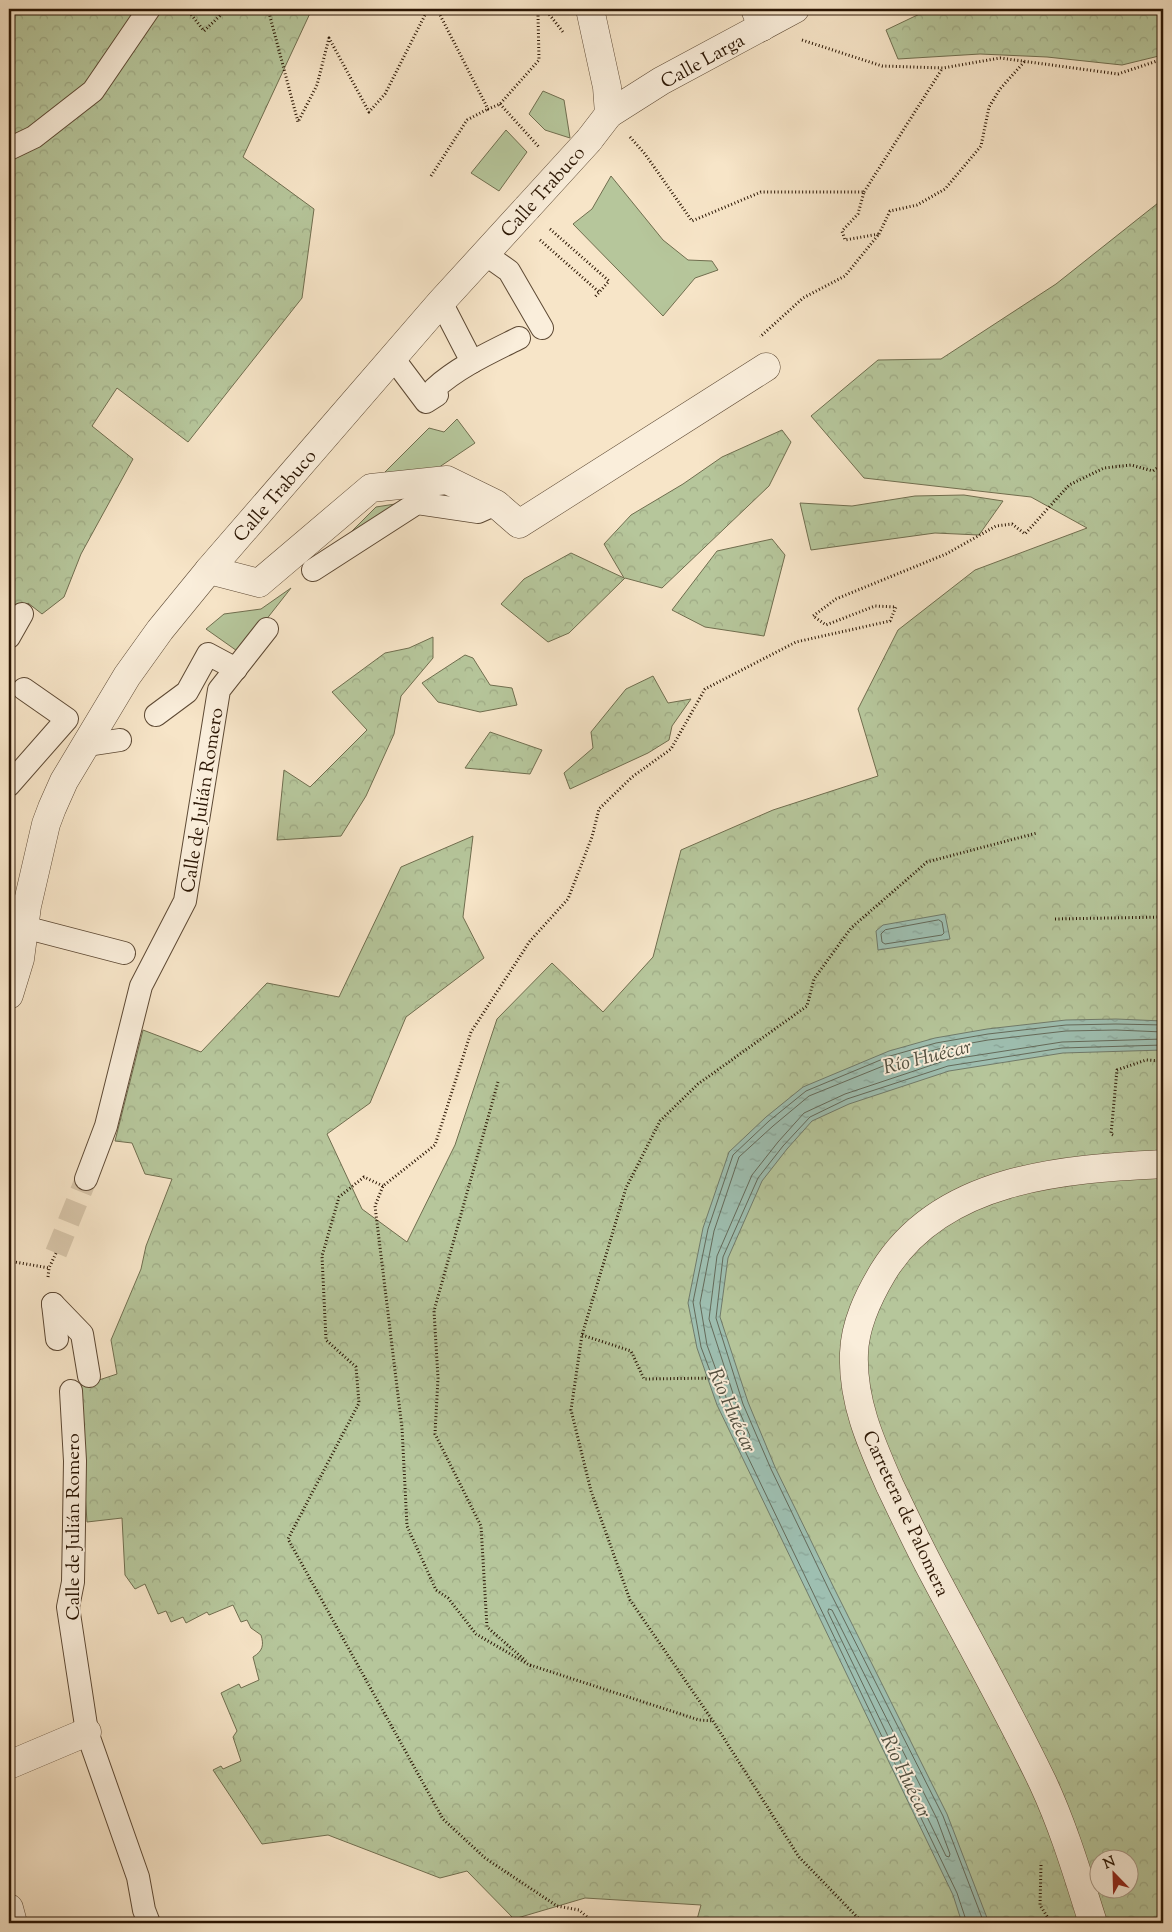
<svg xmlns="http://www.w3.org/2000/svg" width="1172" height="1932" font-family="'Sorts Mill Goudy',serif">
<defs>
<pattern id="forest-crowns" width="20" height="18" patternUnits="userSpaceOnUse" patternTransform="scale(1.25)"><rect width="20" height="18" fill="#b6c69b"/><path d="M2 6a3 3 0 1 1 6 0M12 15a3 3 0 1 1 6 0" fill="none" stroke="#9da984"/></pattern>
<pattern id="water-ripples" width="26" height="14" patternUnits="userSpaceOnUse" patternTransform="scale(1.25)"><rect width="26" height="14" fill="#9ebfb1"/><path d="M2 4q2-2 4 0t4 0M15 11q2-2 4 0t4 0" fill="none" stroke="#88a397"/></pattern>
</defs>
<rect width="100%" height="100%" fill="#f7e5c8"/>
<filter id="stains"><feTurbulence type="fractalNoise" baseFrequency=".004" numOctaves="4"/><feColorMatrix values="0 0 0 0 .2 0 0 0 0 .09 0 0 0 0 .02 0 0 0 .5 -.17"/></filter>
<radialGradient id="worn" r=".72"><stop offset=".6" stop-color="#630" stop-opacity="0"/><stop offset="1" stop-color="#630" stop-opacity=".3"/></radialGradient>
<g fill="url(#forest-crowns)" stroke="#706e4f" fill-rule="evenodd">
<polygon points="9,9 312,9 243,157 314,209 302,298 188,442 117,388 92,426 133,459 81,554 64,597 42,614 28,603 9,626"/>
<polygon points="930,9 1163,9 1163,55 1122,65 1047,57 980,54 898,59 886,30"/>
<path d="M1158,203h5v1720h-467l5,-18 -116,-7 -71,21 -47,-48 -27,7 -112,-43 -66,9 -49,-74 8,-4 2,3 18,-8 -8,-24 4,-6 -16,-38 18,-9 2,4 18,-8 -6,-23c10,-6 11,-12 8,-22l-10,-7 -4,-8 -6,2 -8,-17 -24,10 -2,-3 -21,11 -3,-6 -12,5 -5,-11 -8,3 -13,-30 -10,5 -10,-14 -3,-57 -35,4 -9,-135 39,-13 -6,-34 30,-71 5,-23 26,-67 -27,-5 -13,-31 -17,-2 28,-111 58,22 66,-69 72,14 62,-130 72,-31 -10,81 21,41 -78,59 -36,86 -43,31 35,75 45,33 48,-97 42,-126 55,-56 51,49 50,-55 28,-107 92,-40 105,-34 -20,-67 40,-79 77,-60 112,-42 -56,-31 -167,-19 -53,-62 67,-56 63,-1 115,-75zM1100,1860h30v30h-30z"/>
<polygon points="782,430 791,442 769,486 662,588 625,578 569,633 548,642 501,604 524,579 571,553 624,578 604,544 631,515 683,484 722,457"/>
<polygon points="964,495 1003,501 979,535 935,533 811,550 800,503 852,506 915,496"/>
<polygon points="772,539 785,555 764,636 705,627 672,610 717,551"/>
<polygon points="433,637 433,658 401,696 394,734 366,796 341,836 277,840 284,770 310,787 367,730 332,692 385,653 409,648"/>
<polygon points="465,655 473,658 490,685 512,688 517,705 480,712 438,702 422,683"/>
<polygon points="653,676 668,703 691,699 672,726 669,740 648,753 570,789 564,773 593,748 591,732 626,689"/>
<polygon points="490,732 542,750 530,774 465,768"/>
</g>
<g fill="#b6c69b" stroke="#706e4f">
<polygon points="543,91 564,100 570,138 545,130 529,114"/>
<polygon points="506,130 527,152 499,191 471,173"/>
<polygon points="611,176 663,240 688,260 712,261 718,270 695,278 663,316 573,224 592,209"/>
<polygon points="457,419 475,443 426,476 383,474 429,428 444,432"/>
<polygon points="408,502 329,554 376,507"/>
<polygon points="291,588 240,653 206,629 224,614 261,609"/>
</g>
<g fill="url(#water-ripples)" stroke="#707b6b">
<polygon points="945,914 950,939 878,950 876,931 883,925"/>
<polygon points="1116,1019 1163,1021 1163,1050 1063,1053 949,1071 849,1104 812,1121 787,1149 762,1181 728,1258 720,1317 748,1402 775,1467 834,1588 947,1814 989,1923 962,1923 953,1895 717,1405 697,1348 688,1303 703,1228 729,1152 766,1117 803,1087 889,1051 935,1038 987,1029 1066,1020"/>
</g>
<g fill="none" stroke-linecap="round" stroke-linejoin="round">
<g stroke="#646a5a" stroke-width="1">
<polygon points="939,920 942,922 944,933 942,935 885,944 882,942 881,934 885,930"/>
<polyline points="1163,1032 1116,1030 1066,1031 988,1040 938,1049 893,1062 809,1096 773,1126 739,1157 714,1231 700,1303 707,1345 727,1400 746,1439 749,1439 750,1436 737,1406 709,1319 717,1256 752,1175 778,1142 804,1113 845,1094 947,1060 1062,1042 1163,1039"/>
<polygon points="829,1609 832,1610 937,1819 950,1854 949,1857 946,1856 839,1635 828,1612"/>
<polyline points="967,1923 957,1893 722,1403 701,1347 693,1302 708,1229 733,1155 769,1121 806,1091 890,1056 936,1043 988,1034 1066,1025 1116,1024 1163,1025"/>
<polyline points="984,1923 943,1816 829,1590 771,1469 743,1404 716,1318 723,1257 758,1178 783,1146 810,1117 847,1099 948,1066 1062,1048 1163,1045"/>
</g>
<polyline stroke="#d8c6aa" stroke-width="22" stroke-dasharray="22 11" stroke-linecap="butt" points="56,1253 86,1179"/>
<defs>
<g id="pedestrian">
<polyline points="9,149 34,137 93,91 149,9"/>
<polyline points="485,254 509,271 542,328"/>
<polyline points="441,302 472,362"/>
<path d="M393,358l33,44 11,-7 -3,-6c24,-22 55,-36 85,-51"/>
<polyline points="313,570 417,503 478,512 496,504"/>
<polyline points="9,637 22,614"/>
<polyline points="156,715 187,692 208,654 236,669"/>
<polyline points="87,745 120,740"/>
<polyline points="9,785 67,719 24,689"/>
<polyline points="24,927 124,953"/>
<polyline points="86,1179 106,1126 141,986 185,901 219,690 267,629"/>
<polyline points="53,1304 82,1334 89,1376"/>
<polyline points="53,1304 57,1339"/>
<polyline points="71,1391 75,1461 74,1525 73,1582 68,1607 87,1732 138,1877 144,1910 149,1923"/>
</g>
<g id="minor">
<polyline points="755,9 762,27"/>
<polyline points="209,570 259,583 371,488 447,480 496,504 519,524 766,367"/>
<polyline points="9,1765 87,1732"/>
</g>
<g id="tertiary">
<polyline points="590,9 607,87 609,114"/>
<polyline points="589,140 609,114 661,81 795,9"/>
<polyline points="9,995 20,959 27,906 46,824 52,808 64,781 127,676 160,630 209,570 441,302 527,208"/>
<polyline points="9,1908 13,1923"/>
<path d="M1093,1923c-15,-47 -29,-95 -50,-140 -34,-71 -73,-140 -110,-210 -15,-28 -29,-58 -43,-87 -19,-43 -38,-85 -36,-133 1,-29 14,-56 29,-81 58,-95 181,-103 280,-108"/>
</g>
</defs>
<use href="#pedestrian" stroke="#5d4934" stroke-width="24"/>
<use href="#minor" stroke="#5d4934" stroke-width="29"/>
<use href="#tertiary" stroke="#5d4934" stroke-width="29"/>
<g stroke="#2a1503" stroke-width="3" stroke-dasharray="1 2.5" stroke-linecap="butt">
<polyline points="187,9 204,31 227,9"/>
<polyline points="268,9 298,122 317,85 329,38 369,112 385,94 428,9"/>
<polyline points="437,9 488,109 500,104 539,60 538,15 541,9"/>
<polyline points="545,9 563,32"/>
<polyline points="802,40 882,66 943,68 1000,58 1118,74 1163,59"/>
<polyline points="500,104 539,147"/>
<polyline points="630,137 645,154 692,221 761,192 864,192 858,214 842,231 845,240 879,234 845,276 803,298 760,337"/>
<polyline points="431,176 467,120 488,109"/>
<polyline points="864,192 942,69"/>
<polyline points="550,229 609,281 594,298"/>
<polyline points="879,234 890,211 917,205 945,189 981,146 989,107 1000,89 1025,61"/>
<polyline points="540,240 599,292"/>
<polyline points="1055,919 1163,917"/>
<polyline points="498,1082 434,1311 438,1378 435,1434 481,1526 487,1627 526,1661"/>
<polyline points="1113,1135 1111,1134 1117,1070 1146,1060 1163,1061"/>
<polyline points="383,1186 364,1177 339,1197 322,1256 326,1340 356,1367 359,1403 288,1539 443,1819 485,1858 557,1906 579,1910 594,1923"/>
<polyline points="9,1261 49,1268"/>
<polyline points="48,1277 49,1268 56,1253"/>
<polyline points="582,1335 631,1351 644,1379 715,1378"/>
<polyline points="530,1665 699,1720 713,1721"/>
<polyline points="531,1666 476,1634 448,1598 436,1590 407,1526 402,1428 375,1206 383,1186 435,1145 471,1032 530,941 568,899 592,837 599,809 632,777 671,749 705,689 796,642 890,621 896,607 875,606 826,625 813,616 836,599 946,554 996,526 1012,524 1025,534 1069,485 1104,468 1131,465 1153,471 1163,464"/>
<polyline points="1041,1865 1040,1905 1051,1923"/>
<polyline points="863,1923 799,1857 713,1721 630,1600 591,1491 571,1410 582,1335 626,1188 660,1121 698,1084 807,1006 814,979 851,928 927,862 1037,833"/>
</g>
<use href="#pedestrian" stroke="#faeedb" stroke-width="22"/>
<use href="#minor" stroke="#faeedb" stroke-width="28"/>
<use href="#tertiary" stroke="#faeedb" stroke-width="28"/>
<defs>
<polyline id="tertiary-bridge" points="527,208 589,140"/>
</defs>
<use href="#tertiary-bridge" stroke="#5d4934" stroke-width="29" stroke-linecap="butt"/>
<use href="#tertiary-bridge" stroke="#faeedb" stroke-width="28"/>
</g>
<g text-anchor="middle" stroke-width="4" stroke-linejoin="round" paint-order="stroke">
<g font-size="19" fill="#2a1503" stroke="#faeedb">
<text transform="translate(702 60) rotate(-29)" y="7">Calle Larga</text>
<text transform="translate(542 191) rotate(-48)" y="7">Calle Trabuco</text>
<text transform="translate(274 495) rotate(-49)" y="7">Calle Trabuco</text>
<text transform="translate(201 800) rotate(-81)" y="7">Calle de Julián Romero</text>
<text transform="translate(907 1513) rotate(65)" y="7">Carretera de Palomera</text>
<text transform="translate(72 1527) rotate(-90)" y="7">Calle de Julián Romero</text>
</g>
<g font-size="20" font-style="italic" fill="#535040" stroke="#faeedb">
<text transform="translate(927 1056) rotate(-14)" y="7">Río Huécar</text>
<text transform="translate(733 1410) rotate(66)" y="7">Río Huécar</text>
<text transform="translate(907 1776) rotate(64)" y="7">Río Huécar</text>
</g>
</g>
<rect width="1172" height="1932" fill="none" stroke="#f7e5c8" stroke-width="30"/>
<rect x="10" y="10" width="1152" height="1912" fill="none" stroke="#2a1503" stroke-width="2.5"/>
<rect x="15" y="15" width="1142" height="1902" fill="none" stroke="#2a1503"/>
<g transform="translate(1114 1874) rotate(337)"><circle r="24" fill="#faeedb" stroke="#a79785"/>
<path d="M0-4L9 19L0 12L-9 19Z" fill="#8f2418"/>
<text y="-8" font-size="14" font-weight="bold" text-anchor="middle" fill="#2a1503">N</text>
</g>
<rect width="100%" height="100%" filter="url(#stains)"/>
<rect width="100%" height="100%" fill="url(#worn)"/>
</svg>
